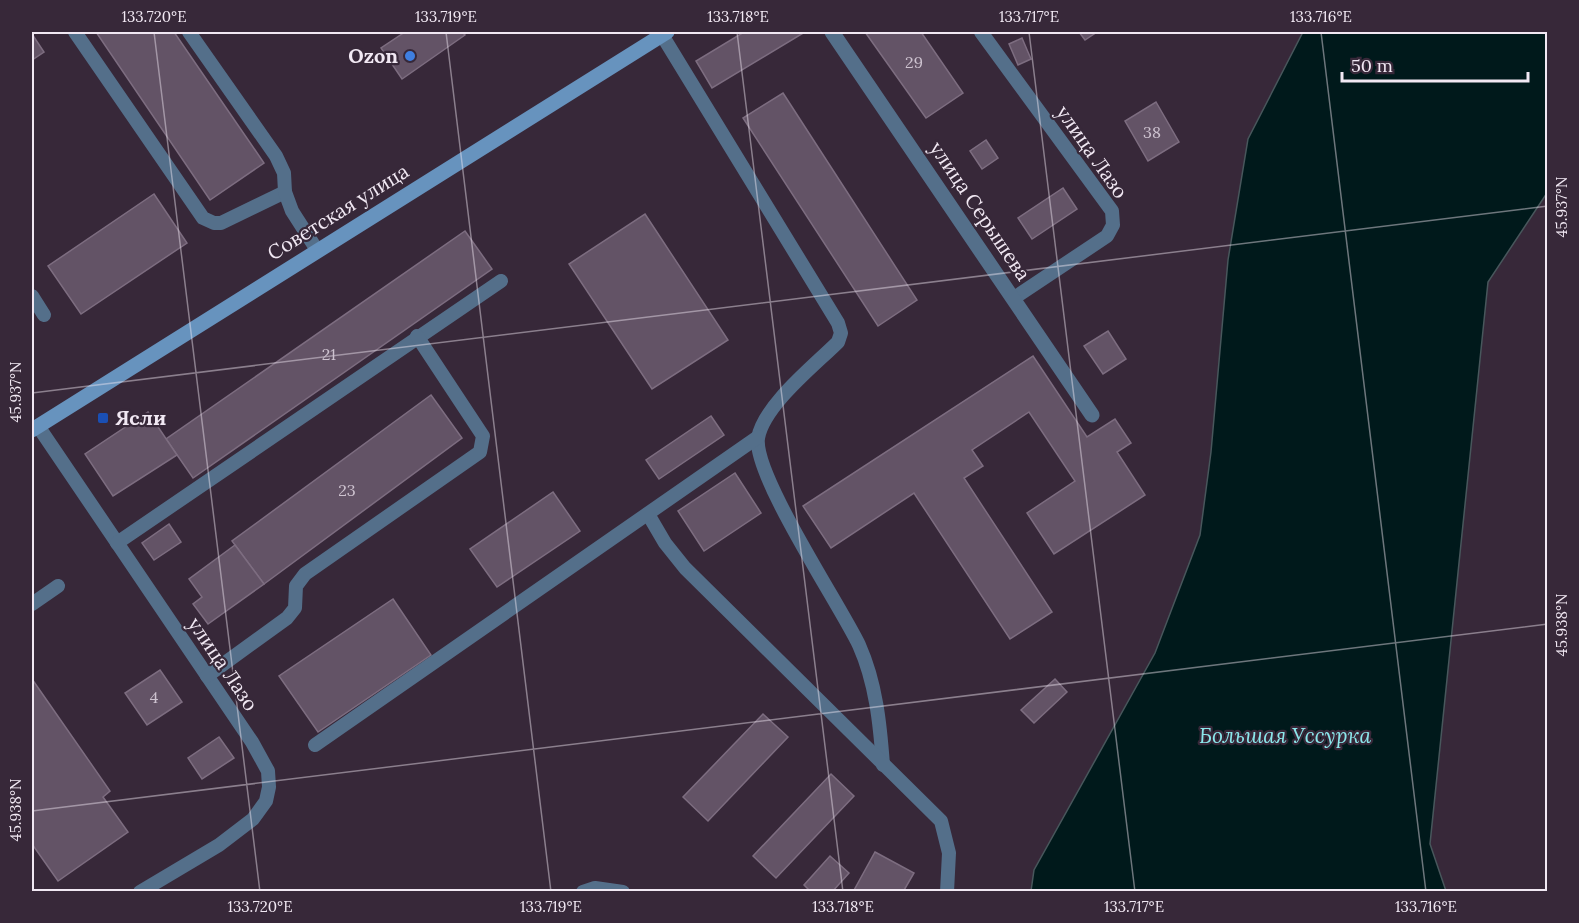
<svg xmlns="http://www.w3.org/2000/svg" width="1579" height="923" font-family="Lora,serif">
<rect width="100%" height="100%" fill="#372839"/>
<polygon fill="#00191b" stroke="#48575c" stroke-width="1.5" points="1303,32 1547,32 1547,193 1488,282 1430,844 1446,891 1031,891 1034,870 1155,653 1200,535 1211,452 1228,260 1248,139"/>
<g fill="#635366" stroke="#7d6d80" stroke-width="1.5">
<polygon points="96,32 174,32 264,163 210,200"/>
<polygon points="405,32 462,32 465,35 402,79 381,48"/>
<polygon points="744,32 805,32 712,88 696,61"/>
<polygon points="865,32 921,32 963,93 926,118"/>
<polygon points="1079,32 1097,32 1085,40"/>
<polygon points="32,34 44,52 32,60"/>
<polygon points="1022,38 1031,59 1018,65 1009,44"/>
<polygon points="783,93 917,300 878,326 743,118"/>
<polygon points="1156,102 1179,142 1148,161 1125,121"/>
<polygon points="986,140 998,158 982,169 970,151"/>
<polygon points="1063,188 1077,209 1032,239 1018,218"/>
<polygon points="154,194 187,243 81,314 48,266"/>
<polygon points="645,214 728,340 652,389 569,264"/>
<polygon points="465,231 492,269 193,478 166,439"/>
<polygon points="1108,331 1126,359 1103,374 1084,346"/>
<polygon points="1033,356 1087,437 1115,419 1131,443 1117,452 1145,495 1054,554 1027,513 1075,481 1029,412 972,450 983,466 964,478 1052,612 1010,639 914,493 831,548 803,506"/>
<polygon points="431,395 462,438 264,584 232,541"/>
<polygon points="148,412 177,455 113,496 85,454"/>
<polygon points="711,416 724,435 659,479 646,460"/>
<polygon points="735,473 761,513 704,551 678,511"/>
<polygon points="553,492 580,531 497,587 470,549"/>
<polygon points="169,524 181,542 154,560 142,543"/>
<polygon points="235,545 264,584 208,624 193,604 202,597 189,579"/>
<polygon points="393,599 431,655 318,732 279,676"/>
<polygon points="160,670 182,702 147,725 125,693"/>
<polygon points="32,679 110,791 103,797 128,832 58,881 32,844"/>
<polygon points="1055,679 1067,692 1034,723 1021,710"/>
<polygon points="763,714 788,737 708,821 683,797"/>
<polygon points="219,737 234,758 202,779 188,758"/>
<polygon points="831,774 854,796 776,878 753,856"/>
<polygon points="875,852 914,873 903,892 853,892"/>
<polygon points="830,856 849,873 832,892 811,892 804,885"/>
</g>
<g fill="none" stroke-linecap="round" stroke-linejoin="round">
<g stroke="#546f8a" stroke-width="14">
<polyline points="75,32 203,218 214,223 221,223 285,192"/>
<polyline points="189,32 276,156 284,173 285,192 292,211 317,250"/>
<polyline points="981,32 1112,211 1113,225 1107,236 1014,298"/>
<path d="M662,35l176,288 3,10 -3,9c-23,23 -74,63 -80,96 -5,37 82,167 101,207 17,38 21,79 24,120"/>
<polyline points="32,296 44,315"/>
<polyline points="38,426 252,742 268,771 269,787 266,801 253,819 219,845 140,892"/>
<polyline points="648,514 665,543 685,568 941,821 949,853 947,892"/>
<polyline points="117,543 501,281"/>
<polyline points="32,604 58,586"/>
<polyline points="207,676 287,618 295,608 296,586 305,574 480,452 483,436 417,336"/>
<polyline points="315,745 758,437"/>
<polyline points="583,892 595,888 623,892"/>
</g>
<polyline stroke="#546f8a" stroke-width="15" points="832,32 1092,415"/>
<polyline stroke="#6793be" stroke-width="15" points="32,430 667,32"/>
</g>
<path fill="none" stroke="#f1e8f3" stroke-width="1.5" stroke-opacity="0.45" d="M154,32l106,860M446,32l105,860M737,32l106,860M1029,32l106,860M1321,32l105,860M32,393l1516,-187M32,811l1516,-187"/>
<circle fill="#3f7fe0" stroke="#372839" stroke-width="2" cx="410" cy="56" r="6"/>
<rect fill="#1a4fb4" stroke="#372839" stroke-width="2" x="97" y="412" width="12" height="12" rx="3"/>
<g text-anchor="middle" stroke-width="4.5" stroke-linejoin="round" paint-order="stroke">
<g font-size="16" fill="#cec3d0">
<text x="914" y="68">29</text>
<text x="1152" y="138">38</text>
<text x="329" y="360">21</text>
<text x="347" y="496">23</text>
<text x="154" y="703">4</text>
</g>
<g font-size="20" font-weight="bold" fill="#f1e8f3" stroke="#372839" text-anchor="end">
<text x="398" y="63">Ozon</text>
<text x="115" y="425" text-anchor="start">Ясли</text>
</g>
<g font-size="20" fill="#f1e8f3" stroke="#372839">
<text transform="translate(1092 152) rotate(55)" y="7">улица Лазо</text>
<text transform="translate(980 211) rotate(56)" y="7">улица Серышева</text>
<text transform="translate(338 212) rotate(-32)" y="7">Советская улица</text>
<text transform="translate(223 664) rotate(56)" y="7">улица Лазо</text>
</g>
<g font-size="21" font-style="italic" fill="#8be7eb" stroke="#372839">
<text x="1285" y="743">Большая Уссурка</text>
</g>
</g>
<rect width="1579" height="923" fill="none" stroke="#372839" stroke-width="66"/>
<path d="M1342 72v9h186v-9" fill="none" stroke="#f1e8f3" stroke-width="3"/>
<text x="1351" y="72" font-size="18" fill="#f1e8f3" stroke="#372839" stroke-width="4.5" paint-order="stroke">50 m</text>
<rect x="33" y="33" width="1513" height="857" fill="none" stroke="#f1e8f3" stroke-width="2"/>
<g font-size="15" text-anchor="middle" fill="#f1e8f3">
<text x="154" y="22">133.720°E</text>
<text x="446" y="22">133.719°E</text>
<text x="738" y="22">133.718°E</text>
<text x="1029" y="22">133.717°E</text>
<text x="1321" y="22">133.716°E</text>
<text transform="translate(1562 207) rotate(-90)" y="5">45.937°N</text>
<text transform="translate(16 392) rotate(-90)" y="5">45.937°N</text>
<text transform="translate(1562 625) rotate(-90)" y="5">45.938°N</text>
<text transform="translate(16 810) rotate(-90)" y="5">45.938°N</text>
<text x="260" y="912">133.720°E</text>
<text x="551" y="912">133.719°E</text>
<text x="843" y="912">133.718°E</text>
<text x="1134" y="912">133.717°E</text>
<text x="1426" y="912">133.716°E</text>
</g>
</svg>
